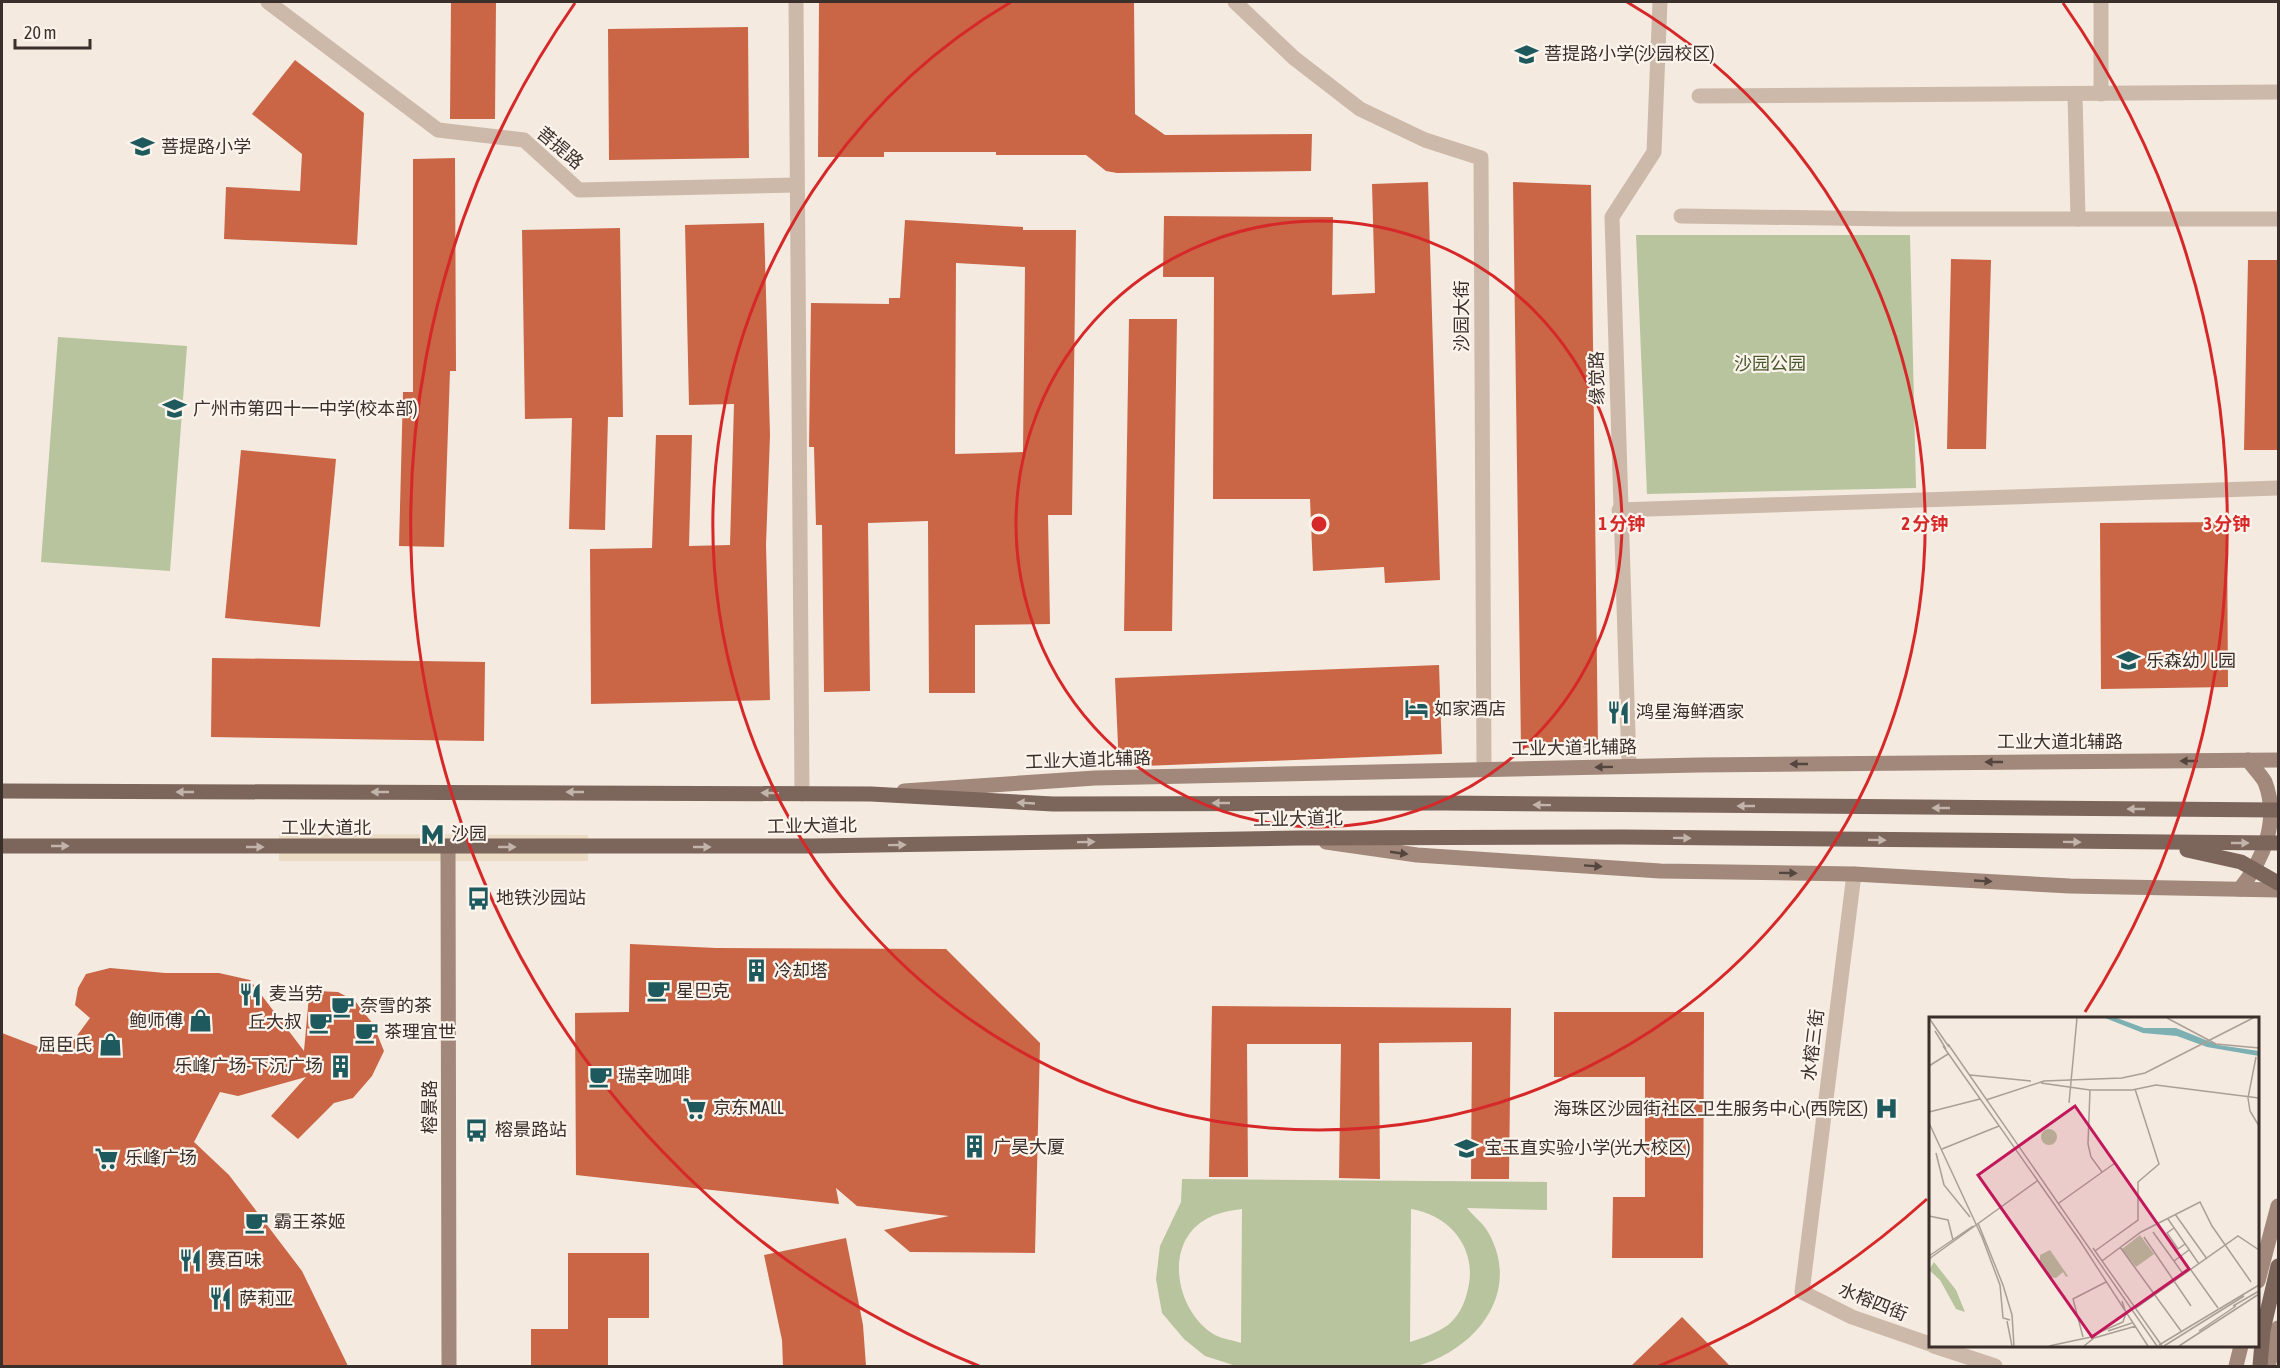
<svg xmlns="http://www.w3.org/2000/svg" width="2280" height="1368" font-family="'Asap Condensed','Noto Sans SC',sans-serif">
<rect width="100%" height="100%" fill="#f4eadf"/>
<g fill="#b7c49e" fill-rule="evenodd">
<polygon points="1636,235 1910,235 1916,488 1647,494"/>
<polygon points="58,337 187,346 170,571 41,562"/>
<path d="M1182,1179l365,3v28l-80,-2c6,8 16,15 21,24 35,61 -13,118 -71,134h-181l-31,-10 -21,-17 -22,-26 -6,-34 4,-33 21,-44zM1242,1209l-1,134c-8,-3 -19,-4 -26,-8 -38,-22 -52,-88 -12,-114 12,-8 25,-10 39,-12zM1411,1209c42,7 68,43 56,84 -3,12 -9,24 -19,32 -11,8 -25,13 -38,17z"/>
</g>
<polygon fill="#ecdbc5" points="279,834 588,835 588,861 279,861"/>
<g fill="#ca6546" fill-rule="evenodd">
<polygon points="451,2 496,2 495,119 450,119"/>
<polygon points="819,2 1134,2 1135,114 1165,135 1312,134 1311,171 1117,173 1106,171 1086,155 996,155 996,152 884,152 884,157 818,157"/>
<polygon points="748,27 749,158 609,160 608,29"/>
<polygon points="295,60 364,113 357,245 224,239 226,187 300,191 302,154 252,114"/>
<polygon points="455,158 456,371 450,371 444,547 399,546 403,392 413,392 413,159"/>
<polygon points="1428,182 1440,580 1385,583 1384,567 1313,571 1310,499 1213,499 1214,277 1163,277 1164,216 1333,217 1332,295 1375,293 1372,184"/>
<polygon points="1513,182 1591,185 1598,747 1521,748"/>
<path d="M905,220l118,7v3h53l-4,285h-24l2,109 -75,1v68h-46l-1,-172 -60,2 2,168 -46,1 -2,-167h-6l-2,-78h-5l2,-144 78,1v-6h11zM956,263l69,4 -2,185 -68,2z"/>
<polygon points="764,223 770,435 766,545 770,700 591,704 590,549 652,548 656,435 692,435 689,546 730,545 734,404 689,405 685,225"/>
<polygon points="620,228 623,417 608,417 605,530 569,529 572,418 525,419 522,230"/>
<polygon points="1951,259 1991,260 1986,449 1947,449"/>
<polygon points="2248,260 2278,260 2278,450 2244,450"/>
<polygon points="1129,319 1177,319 1172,631 1124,631"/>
<polygon points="241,450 336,459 320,627 225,618"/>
<polygon points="2227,522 2228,687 2101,689 2100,523"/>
<polygon points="212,658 485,662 484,741 211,737"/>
<polygon points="1439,665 1442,754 1119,767 1115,678"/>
<polygon points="630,944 716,948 946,949 1040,1043 1035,1253 910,1252 884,1230 949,1216 857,1206 836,1188 839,1204 576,1175 575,1013 629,1012"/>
<polygon points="110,968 165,973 219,973 250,980 304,1051 309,996 317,991 338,992 355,1001 373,1024 384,1051 372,1076 353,1098 334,1103 298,1139 271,1116 306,1077 238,1096 220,1092 194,1142 229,1175 302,1271 348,1366 2,1366 2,1033 62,1056 90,1018 75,1005 78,988 86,974"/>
<polygon points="1212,1006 1511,1008 1509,1179 1471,1179 1472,1042 1379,1043 1380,1179 1339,1178 1341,1044 1247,1044 1248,1177 1209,1177"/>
<polygon points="1554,1012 1704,1012 1703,1258 1612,1258 1613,1197 1645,1197 1645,1077 1554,1077"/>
<polygon points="846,1238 863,1325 866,1366 783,1366 782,1340 764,1255"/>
<polygon points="568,1253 649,1253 649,1318 608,1318 608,1366 531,1366 531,1329 568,1329"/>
<polygon points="1682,1317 1730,1366 1631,1366"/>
</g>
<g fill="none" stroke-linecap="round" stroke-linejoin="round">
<g stroke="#cdb9aa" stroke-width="15">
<polyline points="268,2 438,130 524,140 579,190 796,185"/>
<polyline points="796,2 802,794"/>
<polyline points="1235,2 1294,58 1360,109 1425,140 1481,158 1484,769"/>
<polyline points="2075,94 2078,219"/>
<polyline points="2101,94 2101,2"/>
<polyline points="1699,96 2278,92"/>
<polyline points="1681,216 1896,219 2278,219"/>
<polyline points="1619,510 2278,488"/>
<polyline points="1629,766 1612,217 1654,152 1660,2"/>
<polyline points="1854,874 1802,1292 1852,1317 1930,1344"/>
<polyline points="1934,1346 1995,1366"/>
</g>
<g stroke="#a1887b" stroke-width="15">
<polyline points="904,791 1095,778 1699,765 2278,760"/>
<polyline points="1326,842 1417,855 1660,871 1854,874 2070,886 2278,890"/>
<polyline points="448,847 449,1366"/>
<path d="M2240,889c23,-29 40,-68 25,-107 -4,-7 -12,-15 -17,-22"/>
<polyline points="2258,1281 2278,1206"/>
<polyline points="2236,1366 2241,1346"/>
<polyline points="2268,1366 2278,1328"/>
</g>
<g stroke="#7c655a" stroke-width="15">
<polyline points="2,791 871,794 1053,804 1443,803 2278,810"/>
<polyline points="2,846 814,846 1299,838 1623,837 2278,843"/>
<polyline points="2187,850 2241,862 2278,883"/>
<polyline points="2260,1366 2263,1330 2278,1266"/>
</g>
</g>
<defs><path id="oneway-solid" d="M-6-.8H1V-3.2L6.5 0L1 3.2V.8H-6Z" transform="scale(1.5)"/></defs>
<g fill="#54453e">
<use href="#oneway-solid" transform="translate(2189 761) rotate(180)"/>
<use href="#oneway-solid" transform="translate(1994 762) rotate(180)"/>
<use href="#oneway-solid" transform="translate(1799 764) rotate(180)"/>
<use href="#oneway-solid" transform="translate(1604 767) rotate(179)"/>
<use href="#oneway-solid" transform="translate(1399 853) rotate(8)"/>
<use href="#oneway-solid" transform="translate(1593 866) rotate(4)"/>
<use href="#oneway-solid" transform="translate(1788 873) rotate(1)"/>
<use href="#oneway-solid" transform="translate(1983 881) rotate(3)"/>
</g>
<g fill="#c2b4aa">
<use href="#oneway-solid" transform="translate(185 792) rotate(-180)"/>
<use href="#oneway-solid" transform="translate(380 792) rotate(-180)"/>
<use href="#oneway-solid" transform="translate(575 792) rotate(-180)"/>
<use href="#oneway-solid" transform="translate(770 793) rotate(-179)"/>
<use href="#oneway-solid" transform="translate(1026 803) rotate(-177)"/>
<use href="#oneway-solid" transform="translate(1221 803) rotate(180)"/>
<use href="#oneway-solid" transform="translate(1542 805) rotate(-179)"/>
<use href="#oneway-solid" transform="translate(1746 806) rotate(-180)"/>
<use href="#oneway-solid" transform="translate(1941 808) rotate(-180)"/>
<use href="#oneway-solid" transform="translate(2136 809) rotate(-180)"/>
<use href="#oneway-solid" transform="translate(1682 838) rotate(1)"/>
<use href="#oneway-solid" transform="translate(1877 840) rotate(1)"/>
<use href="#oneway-solid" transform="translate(1086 842) rotate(-1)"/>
<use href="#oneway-solid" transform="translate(2072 842) rotate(1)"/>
<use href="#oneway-solid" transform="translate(2240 843)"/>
<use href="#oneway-solid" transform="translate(897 845) rotate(-1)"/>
<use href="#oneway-solid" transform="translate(60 846)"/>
<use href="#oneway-solid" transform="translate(255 847)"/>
<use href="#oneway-solid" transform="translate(507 847)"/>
<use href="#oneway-solid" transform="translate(702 847)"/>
</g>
<g fill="none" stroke="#d62828" stroke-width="3">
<circle cx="1319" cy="524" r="303"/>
<path d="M1627 2A606 606 0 1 1 1011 2"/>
<path d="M1927 1199A908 908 0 0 1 1659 1366M979 1366A908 908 0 0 1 575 3M2063 3A908 908 0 0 1 2085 1012"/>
</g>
<defs>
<symbol id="school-bare" viewBox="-9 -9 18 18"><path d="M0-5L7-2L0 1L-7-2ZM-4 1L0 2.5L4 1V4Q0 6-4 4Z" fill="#1d595d" stroke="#fbf4ec" stroke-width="2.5" paint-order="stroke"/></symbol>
<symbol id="hotel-bare" viewBox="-9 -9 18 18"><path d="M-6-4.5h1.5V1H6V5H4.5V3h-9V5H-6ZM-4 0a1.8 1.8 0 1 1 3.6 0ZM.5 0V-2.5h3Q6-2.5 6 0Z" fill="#1d595d" stroke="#fbf4ec" stroke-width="2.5" paint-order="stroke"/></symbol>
<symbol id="restaurant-bare" viewBox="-9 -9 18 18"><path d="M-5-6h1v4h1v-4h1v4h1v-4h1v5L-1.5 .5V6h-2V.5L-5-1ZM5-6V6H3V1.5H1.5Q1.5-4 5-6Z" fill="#1d595d" stroke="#fbf4ec" stroke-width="2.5" paint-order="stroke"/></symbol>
<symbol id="metro-bare" viewBox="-9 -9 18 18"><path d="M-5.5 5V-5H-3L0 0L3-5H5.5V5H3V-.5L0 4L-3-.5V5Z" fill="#1d595d" stroke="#fbf4ec" stroke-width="2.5" paint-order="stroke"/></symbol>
<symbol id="bus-bare" viewBox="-9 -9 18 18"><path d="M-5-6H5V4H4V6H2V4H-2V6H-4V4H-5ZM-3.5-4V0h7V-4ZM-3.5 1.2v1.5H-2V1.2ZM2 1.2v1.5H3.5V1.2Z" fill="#1d595d" stroke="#fbf4ec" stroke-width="2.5" paint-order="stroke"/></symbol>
<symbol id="building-bare" viewBox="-9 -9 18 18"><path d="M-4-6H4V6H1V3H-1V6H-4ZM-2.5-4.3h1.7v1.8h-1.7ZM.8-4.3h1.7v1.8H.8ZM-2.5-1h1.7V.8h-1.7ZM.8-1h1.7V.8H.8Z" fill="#1d595d" stroke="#fbf4ec" stroke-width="2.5" paint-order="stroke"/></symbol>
<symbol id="cafe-bare" viewBox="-9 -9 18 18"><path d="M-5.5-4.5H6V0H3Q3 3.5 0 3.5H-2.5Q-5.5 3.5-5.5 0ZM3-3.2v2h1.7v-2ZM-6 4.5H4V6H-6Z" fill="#1d595d" stroke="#fbf4ec" stroke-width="2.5" paint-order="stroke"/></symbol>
<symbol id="shop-bare" viewBox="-9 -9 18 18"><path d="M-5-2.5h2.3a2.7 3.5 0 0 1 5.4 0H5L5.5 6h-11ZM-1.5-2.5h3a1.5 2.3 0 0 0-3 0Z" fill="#1d595d" stroke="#fbf4ec" stroke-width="2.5" paint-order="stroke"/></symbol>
<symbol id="supermarket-bare" viewBox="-9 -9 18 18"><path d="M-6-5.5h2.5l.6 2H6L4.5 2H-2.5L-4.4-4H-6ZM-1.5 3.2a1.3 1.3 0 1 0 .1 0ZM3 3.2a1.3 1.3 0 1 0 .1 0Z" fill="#1d595d" stroke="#fbf4ec" stroke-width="2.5" paint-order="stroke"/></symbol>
<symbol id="hospital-bare" viewBox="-9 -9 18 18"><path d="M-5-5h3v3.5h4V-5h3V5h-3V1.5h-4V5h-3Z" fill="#1d595d" stroke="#fbf4ec" stroke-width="2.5" paint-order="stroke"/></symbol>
</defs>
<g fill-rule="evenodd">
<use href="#school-bare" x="1510" y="38" width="33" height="33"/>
<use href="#school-bare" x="126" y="130" width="33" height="33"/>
<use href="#school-bare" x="158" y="392" width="33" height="33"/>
<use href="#school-bare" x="2112" y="644" width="33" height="33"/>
<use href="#hotel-bare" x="1400" y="692" width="33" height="33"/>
<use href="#restaurant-bare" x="1602" y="696" width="33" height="33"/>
<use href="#metro-bare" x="416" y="818" width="33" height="33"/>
<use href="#bus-bare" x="462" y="882" width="33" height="33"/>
<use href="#building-bare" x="740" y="954" width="33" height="33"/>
<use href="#cafe-bare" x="642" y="974" width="33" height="33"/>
<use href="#restaurant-bare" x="234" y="978" width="33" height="33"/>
<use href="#cafe-bare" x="326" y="990" width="33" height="33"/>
<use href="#shop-bare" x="184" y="1004" width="33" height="33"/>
<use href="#cafe-bare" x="304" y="1006" width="33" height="33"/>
<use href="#cafe-bare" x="350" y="1016" width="33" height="33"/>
<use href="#shop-bare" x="94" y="1028" width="33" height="33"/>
<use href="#building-bare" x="324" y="1050" width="33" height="33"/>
<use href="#cafe-bare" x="584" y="1060" width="33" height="33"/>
<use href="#supermarket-bare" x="678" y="1092" width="33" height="33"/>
<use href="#hospital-bare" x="1870" y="1092" width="33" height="33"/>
<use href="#bus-bare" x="460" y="1114" width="33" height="33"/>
<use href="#building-bare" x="958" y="1130" width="33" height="33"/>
<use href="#school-bare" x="1450" y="1132" width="33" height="33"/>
<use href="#supermarket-bare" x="90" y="1142" width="33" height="33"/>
<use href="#cafe-bare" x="240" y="1206" width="33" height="33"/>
<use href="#restaurant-bare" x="174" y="1244" width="33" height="33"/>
<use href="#restaurant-bare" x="204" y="1282" width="33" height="33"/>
</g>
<g text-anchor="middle" stroke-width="4.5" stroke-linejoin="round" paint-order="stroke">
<g font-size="18" fill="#3a2f2a" stroke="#fbf4ec" text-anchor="start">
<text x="1544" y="60">菩提路小学(沙园校区)</text>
<text x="161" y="153">菩提路小学</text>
<text x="193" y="415">广州市第四十一中学(校本部)</text>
<text x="2146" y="667">乐森幼儿园</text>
<text x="1434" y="715">如家酒店</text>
<text x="1636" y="718">鸿星海鲜酒家</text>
<text x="451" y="840">沙园</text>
<text x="496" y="904">地铁沙园站</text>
<text x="774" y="977">冷却塔</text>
<text x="676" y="997">星巴克</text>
<text x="269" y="1000">麦当劳</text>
<text x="360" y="1012">奈雪的茶</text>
<text x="183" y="1027" text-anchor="end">鲍师傅</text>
<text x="302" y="1028" text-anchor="end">丘大叔</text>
<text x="384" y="1038">茶理宜世</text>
<text x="92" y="1051" text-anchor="end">屈臣氏</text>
<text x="323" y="1072" text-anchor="end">乐峰广场-下沉广场</text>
<text x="618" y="1082">瑞幸咖啡</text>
<text x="713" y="1114">京东MALL</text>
<text x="1868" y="1115" text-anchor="end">海珠区沙园街社区卫生服务中心(西院区)</text>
<text x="495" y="1136">榕景路站</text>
<text x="993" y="1153">广昊大厦</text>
<text x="1484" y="1154">宝玉直实验小学(光大校区)</text>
<text x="125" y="1164">乐峰广场</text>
<text x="274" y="1228">霸王茶姬</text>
<text x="208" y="1266">赛百味</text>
<text x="239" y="1305">萨莉亚</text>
</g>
<g font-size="18" fill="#3a2f2a" stroke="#fbf4ec">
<text transform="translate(560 148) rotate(40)" y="6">菩提路</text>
<text transform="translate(1462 316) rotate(-90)" y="6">沙园大街</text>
<text transform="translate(1597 378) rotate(-91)" y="6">缘觉路</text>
<text x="2060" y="748">工业大道北辅路</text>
<text transform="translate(1574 748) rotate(-1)" y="6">工业大道北辅路</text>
<text transform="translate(1088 760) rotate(-2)" y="6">工业大道北辅路</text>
<text transform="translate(1298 819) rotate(-1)" y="6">工业大道北</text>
<text transform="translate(812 826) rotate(-1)" y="6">工业大道北</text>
<text x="326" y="834">工业大道北</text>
<text transform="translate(1813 1045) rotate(-83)" y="6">水榕三街</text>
<text transform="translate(430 1107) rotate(-90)" y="6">榕景路</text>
<text transform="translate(1873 1302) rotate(22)" y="6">水榕四街</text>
</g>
<g font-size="18" fill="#49592c" stroke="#fbf4ec">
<text x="1770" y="370">沙园公园</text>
</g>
</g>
<g transform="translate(1929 1017)">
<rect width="330" height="330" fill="#f4eadf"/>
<path d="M112 120a8 8 0 1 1 16 0a8 8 0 1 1-16 0ZM211,218l14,19 -18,13 -14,-18zM121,233l18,26 -2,1 -3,-5 -7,6 -6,-1 -10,-14v-8zM5,245l22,28 9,22 -9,-3 -16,-29 -11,-10z" fill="#b7c49e"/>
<path d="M176,1h12l27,10h32l42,17 41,6v5l-52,-9 -30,-11 -34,-3z" fill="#7cb0b2"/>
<path fill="none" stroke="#aa9f97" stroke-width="1.5" d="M0,1l20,29M238,1l49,26 43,4M6,14l11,18M19,27l209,302M14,29l137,195M327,40l-8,41 2,13 9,15M0,49l19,-12M41,58l61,6M112,66l49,7h42l24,-5 103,13M161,73l-2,54 3,13 11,15M57,83l58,-19 78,-3 23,-5 108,-55M140,86l8,-85M0,95l51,-13M0,106l53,114 18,48 3,33 7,2M13,132l57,-23M7,136l8,32 26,32M130,186l56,-40M246,197l32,45M0,199l19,4 5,20M239,202l31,45M49,206l25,62 9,30 2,31M245,211l-7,5 11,16 7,-5M224,215l31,43M215,220l47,69M151,224l68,105M191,230l61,84M164,231l69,98M166,234l43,-31v-38l21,-18 -24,-75M0,239l44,-30M0,242l108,-78M173,244l39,-29 59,-30 12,24 39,56M245,244l15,-11M262,253l27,38M304,289l26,-15M207,291l102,-72 21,14M78,304l5,25M179,314l24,-8M270,314l37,-25M162,319l32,-14 3,-9 -4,-12M154,320l-10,-38 33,-17M230,328l100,-60M120,329l42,-9M155,329l10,-8 42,-12M235,329l80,-50M250,329l80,-52"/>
<path fill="#c2185b" fill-opacity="0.15" stroke="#c2185b" stroke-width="3" d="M146,89l114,163 -97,68 -114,-162z"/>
<rect width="330" height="330" fill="none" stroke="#3a2f2a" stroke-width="3"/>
</g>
<circle cx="1319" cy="524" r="9" fill="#d62828" stroke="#fbf4ec" stroke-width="3"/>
<g font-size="18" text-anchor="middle" font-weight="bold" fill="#d62828" stroke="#fbf4ec" stroke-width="4.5" stroke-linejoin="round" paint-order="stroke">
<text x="1622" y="530">1 分钟</text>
<text x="1925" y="530">2 分钟</text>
<text x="2227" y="530">3 分钟</text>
</g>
<rect width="2280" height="1368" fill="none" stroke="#3a2f2a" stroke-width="6"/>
<path d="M15 39v9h75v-9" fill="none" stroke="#3a2f2a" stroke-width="3"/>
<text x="24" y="39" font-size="18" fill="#3a2f2a" stroke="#fbf4ec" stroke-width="4.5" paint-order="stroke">20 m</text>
</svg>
